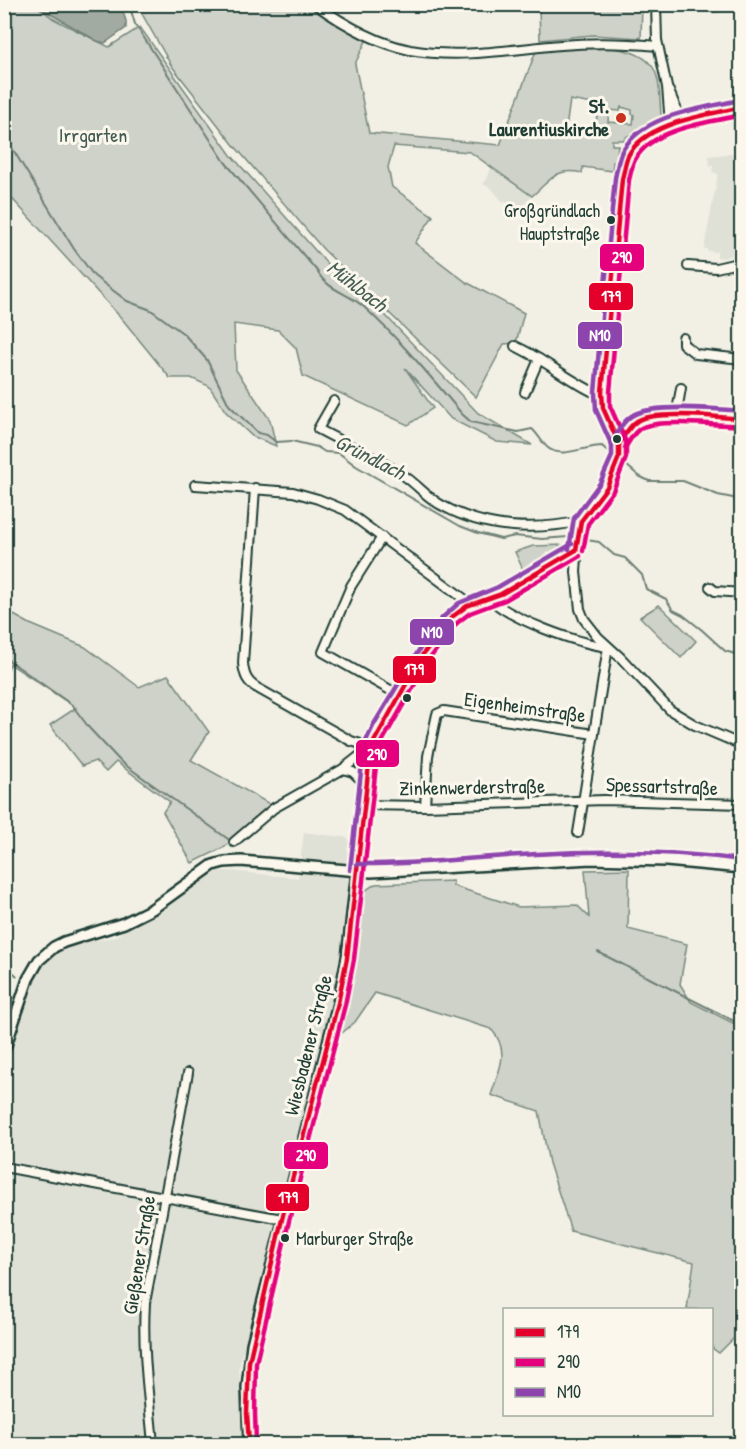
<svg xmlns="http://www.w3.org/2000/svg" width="746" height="1449" font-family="'Patrick Hand',sans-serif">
<rect width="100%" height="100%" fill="#f2f0e5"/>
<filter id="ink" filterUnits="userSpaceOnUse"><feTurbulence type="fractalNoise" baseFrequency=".0167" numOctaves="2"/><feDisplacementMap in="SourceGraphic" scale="12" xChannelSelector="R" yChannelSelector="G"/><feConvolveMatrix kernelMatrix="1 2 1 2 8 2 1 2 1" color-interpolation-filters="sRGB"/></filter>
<g filter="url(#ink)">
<g fill="#e0e1d6">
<polygon points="741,112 741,252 723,258 717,257 717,252 707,251 707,249 704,249 718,174 712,172 713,166 710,166 709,156 736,153 730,115"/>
<polygon points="492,167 532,196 522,208 502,201 491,188 483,184"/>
<polygon points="304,832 350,838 349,916 335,1001 239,1368 246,1444 5,1444 5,1069 29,990 45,961 55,953 71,945 115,937 135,922 217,871 232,871 298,878"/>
</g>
<g fill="#cfd2c8" stroke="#77887e" stroke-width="1.5" fill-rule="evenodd">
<polygon points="4,5 35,5 54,19 109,47 140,27 231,155 329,266 370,299 478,413 532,445 497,442 451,419 405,368 433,408 408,425 303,376 296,348 278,330 234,324 236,370 270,420 276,446 252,436 226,412 209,386 191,378 170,378 123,320 5,191"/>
<path d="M137,5h169l61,34 -12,25 14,69 131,12 36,-94c30,-3 103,-14 119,20 7,15 4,36 7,52l-4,2 -3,-4 -29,16 -1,3h-13v5h6l-2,17h-3l-1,9 -29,-4 -1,6c-27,-6 -31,7 -50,23l-62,-44 -76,-6 -6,21 4,20 41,29 -18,27 51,39 58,31 -8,30 -12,1 -28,53 -153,-148 -90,-105 -62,-79zM570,100l29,5 -5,28 -28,-4zM621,107l11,3v4l2,1 -1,9 -25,-2 1,-12 11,1z"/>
<polygon points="539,5 642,5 641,38 592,35 540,40"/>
<polygon points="713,5 713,4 735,5 734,10 714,12"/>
<polygon points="566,545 570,549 525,574 515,552 533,546"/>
<polygon points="659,605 696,641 681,658 640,617"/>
<polygon points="5,610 30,624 85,647 139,687 168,675 209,732 191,760 268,803 271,807 246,826 225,847 192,863 163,812 170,802 116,762 106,772 95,761 82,766 50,725 76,708 10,664 5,676"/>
<path d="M629,869l-1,60 59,15 -7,40 11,18 50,25v304l-22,22 -7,-5v-38l-25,-1 7,-47 -123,-31 -22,-68 -10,-52 -48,-16c8,-25 20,-44 0,-66l-116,-36 -20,29 -20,17 9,-37 18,-109 13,-9 78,-3v5l66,21 58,-2 12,12 -4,-47z"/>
</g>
<polygon fill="#a2aba1" stroke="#6e7f75" stroke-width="1.5" points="38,5 121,5 126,21 126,28 105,43 97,41 49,13"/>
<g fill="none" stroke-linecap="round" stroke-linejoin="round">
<g stroke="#6e7f75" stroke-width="2">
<path d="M129,4l6,20 90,138 92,109c11,20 30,21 47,36 36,33 67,70 98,107l9,8 47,10 14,-3c6,5 10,14 16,19 14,11 37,-2 54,-2l11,10"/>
<polyline points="4,135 74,249 94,276 127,301 151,310 184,334 207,360 229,405 258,433 267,435 276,442 292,441 317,447 325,452 339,453 356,466 460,526 478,533 501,539 515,536 542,539 568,537 599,542 614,555 625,558 642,575 646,589 666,599 673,610 683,615 702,630 725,651 742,656"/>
<polyline points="626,465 639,476 649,481 683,481 718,495 733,498 742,504"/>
<polyline points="4,657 72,705 90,729 121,762 228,839"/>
<polyline points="598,952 742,1025"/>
<polyline points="4,964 17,976"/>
</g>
<defs>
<g id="minor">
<path d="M315,4c28,20 61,39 95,46 50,9 102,-1 151,-5 33,-3 65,-2 97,1"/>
<polyline points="656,4 657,40 667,87 670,124"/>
<polyline points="669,91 681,120"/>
<polyline points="742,107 670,124 640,141 628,156 622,179 602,392 604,413 619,444 619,454 607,487 583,518 579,528 576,572 580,609 584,619 598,637 621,658 670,710 695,725 742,745"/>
<polyline points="688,266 716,268 742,262"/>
<polyline points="683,338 683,344 696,354 742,359"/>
<path d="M515,346c31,14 56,37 87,50"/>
<polyline points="525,392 539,359"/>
<path d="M334,401l-16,28c28,15 58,29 85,46 14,9 25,24 40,31 42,23 92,25 138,15"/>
<polyline points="676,417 681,388"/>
<path d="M619,444c4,-7 12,-20 20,-24 14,-7 85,-3 103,-1"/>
<polyline points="195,485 293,492 318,499 345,510 471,604"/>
<path d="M255,488l-12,175c1,12 4,20 16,26l92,52 20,6"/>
<polyline points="382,537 351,586 323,652 399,695"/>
<polyline points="710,587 715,591 742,593"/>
<path d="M490,599c23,21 86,44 118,48l-30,186"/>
<polyline points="343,769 353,772 365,784"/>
<polyline points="363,805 425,806 604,800 742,804"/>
<polyline points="425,806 428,756 437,714 444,711 594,734"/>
<polyline points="234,842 274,808 343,769 371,747"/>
<polyline points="357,871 371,747 380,728 425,654 448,623 463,609 501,594 576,550"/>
<polyline points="4,1167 282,1219"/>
<polyline points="4,1427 6,1444"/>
<path d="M153,1444c-4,-46 -11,-94 -8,-141l43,-230"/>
</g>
<g id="major">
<polyline points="4,1051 28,979 39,960 54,947 64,942 124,923 152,909 213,865 224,862 241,861 371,872 591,859 666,861 742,868"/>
<polyline points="249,1444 247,1387 252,1344 338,1003 347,958 357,871"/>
</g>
</defs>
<use href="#minor" stroke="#1f3d34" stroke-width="12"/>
<use href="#major" stroke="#1f3d34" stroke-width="14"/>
<use href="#minor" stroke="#fbf7ec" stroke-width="8"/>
<use href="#major" stroke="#fbf7ec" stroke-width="9"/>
<defs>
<g id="bus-1">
<path d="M619,444c5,-8 10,-18 18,-23 17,-11 83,-4 105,-2"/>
<path d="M576,550l5,-29 26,-34 12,-30v-13l-16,-36 -1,-16 20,-213c2,-7 3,-16 6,-23 17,-34 80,-41 114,-49"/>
<polyline points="249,1444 247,1413 249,1362 282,1219 338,1003 347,958 371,747 423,654 452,617 467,606 501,594 576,550"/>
</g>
<g id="bus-2">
<path d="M625,448c5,-8 10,-18 18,-21 18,-8 77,-2 98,-1"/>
<path d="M583,551l5,-27 25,-33 13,-33v-16l-16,-36v-14l19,-212c2,-7 3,-16 7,-22 18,-30 74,-36 106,-43"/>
<polyline points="256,1444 255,1413 256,1363 289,1221 345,1005 354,959 378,749 430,658 457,623 470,613 505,600 580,556"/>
</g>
<g id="bus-3">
<path d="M613,440c5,-9 11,-20 20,-25 20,-12 85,-6 109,-4"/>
<path d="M569,549l5,-31 26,-35 12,-27v-10l-16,-36 -1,-18 20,-214c2,-8 3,-19 7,-27 23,-38 79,-42 118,-51"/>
<path d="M357,864c60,1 119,-7 179,-10 69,-4 137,-3 206,6"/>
<polyline points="350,870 364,745 374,724 419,650 442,618 459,603 498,587 572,544"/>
</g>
</defs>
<use href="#bus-1" stroke="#fbf7ec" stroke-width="9"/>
<use href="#bus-2" stroke="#fbf7ec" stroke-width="9"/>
<use href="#bus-3" stroke="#fbf7ec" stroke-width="9"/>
<use href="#bus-1" stroke="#e4002b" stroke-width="4.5"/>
<use href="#bus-2" stroke="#e5007d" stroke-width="4.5"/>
<use href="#bus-3" stroke="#8e44ad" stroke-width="4.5"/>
</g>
</g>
<circle fill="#c8321e" stroke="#fbf7ec" stroke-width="2" cx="621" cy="118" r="6"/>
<g fill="#1f3d34" stroke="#fbf7ec" stroke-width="2">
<circle cx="611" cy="220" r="5"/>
<circle cx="617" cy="439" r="5"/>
<circle cx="407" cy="698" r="5"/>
<circle cx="285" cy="1238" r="5"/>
</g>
<g text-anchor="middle" stroke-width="6" stroke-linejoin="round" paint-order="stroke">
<g font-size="18" fill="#1f3d34" stroke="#fbf7ec" text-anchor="end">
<text x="600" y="217">Großgründlach<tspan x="600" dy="23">Hauptstraße</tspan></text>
<text x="296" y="1245" text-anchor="start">Marburger Straße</text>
</g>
<g font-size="20" font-weight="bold" fill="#1f3d34" stroke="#fbf7ec" text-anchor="end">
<text x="609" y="113">St.<tspan x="609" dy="23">Laurentiuskirche</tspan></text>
</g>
<g font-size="20" fill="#425b52" stroke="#fbf7ec">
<text x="93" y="142">Irrgarten</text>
</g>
<g font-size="20" fill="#1f3d34" stroke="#fbf7ec">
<text transform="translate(525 707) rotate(8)" y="7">Eigenheimstraße</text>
<text transform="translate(662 786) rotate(2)" y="7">Spessartstraße</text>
<text transform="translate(472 787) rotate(-1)" y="7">Zinkenwerderstraße</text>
<text transform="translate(308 1045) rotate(-76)" y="7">Wiesbadener Straße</text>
<text transform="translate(139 1255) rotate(-81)" y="7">Gießener Straße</text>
</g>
<g font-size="21" font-style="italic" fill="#465e55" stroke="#fbf7ec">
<text transform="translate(357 286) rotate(38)" y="7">Mühlbach</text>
<text transform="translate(370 457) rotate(27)" y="7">Gründlach</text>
</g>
</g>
<g stroke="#fbf7ec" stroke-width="2">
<rect x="599" y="243" width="46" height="29" rx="6" fill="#e5007d"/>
<rect x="588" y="282" width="46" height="29" rx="6" fill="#e4002b"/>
<rect x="577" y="321" width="46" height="29" rx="6" fill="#8e44ad"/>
<rect x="409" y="618" width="46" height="28" rx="6" fill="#8e44ad"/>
<rect x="392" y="655" width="45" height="29" rx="6" fill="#e4002b"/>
<rect x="355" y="739" width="45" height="29" rx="6" fill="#e5007d"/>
<rect x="283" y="1141" width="46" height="29" rx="6" fill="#e5007d"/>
<rect x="265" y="1183" width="45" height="29" rx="6" fill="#e4002b"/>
</g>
<g font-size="16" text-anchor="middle" font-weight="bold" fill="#fff">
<text x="622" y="263">290</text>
<text x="611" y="302">179</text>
<text x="600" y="341">N10</text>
<text x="432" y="638">N10</text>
<text x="414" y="675">179</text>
<text x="377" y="760">290</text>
<text x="306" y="1161">290</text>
<text x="288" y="1203">179</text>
</g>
<rect width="746" height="1449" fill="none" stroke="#fbf7ec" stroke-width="24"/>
<rect x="12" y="12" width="722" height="1425" fill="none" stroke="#1f3d34" stroke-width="2" filter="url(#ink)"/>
<rect x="503" y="1308" width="210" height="108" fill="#fbf7ec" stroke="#a3ada2" stroke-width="1.5"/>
<rect x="515" y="1328" width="30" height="9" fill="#e4002b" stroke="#a3ada2" stroke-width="1.5"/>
<text x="557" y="1338" font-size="18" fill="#1f3d34">179</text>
<rect x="515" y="1358" width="30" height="9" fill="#e5007d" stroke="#a3ada2" stroke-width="1.5"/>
<text x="557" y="1368" font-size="18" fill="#1f3d34">290</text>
<rect x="515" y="1388" width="30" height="9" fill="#8e44ad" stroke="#a3ada2" stroke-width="1.5"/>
<text x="557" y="1398" font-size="18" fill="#1f3d34">N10</text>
</svg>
